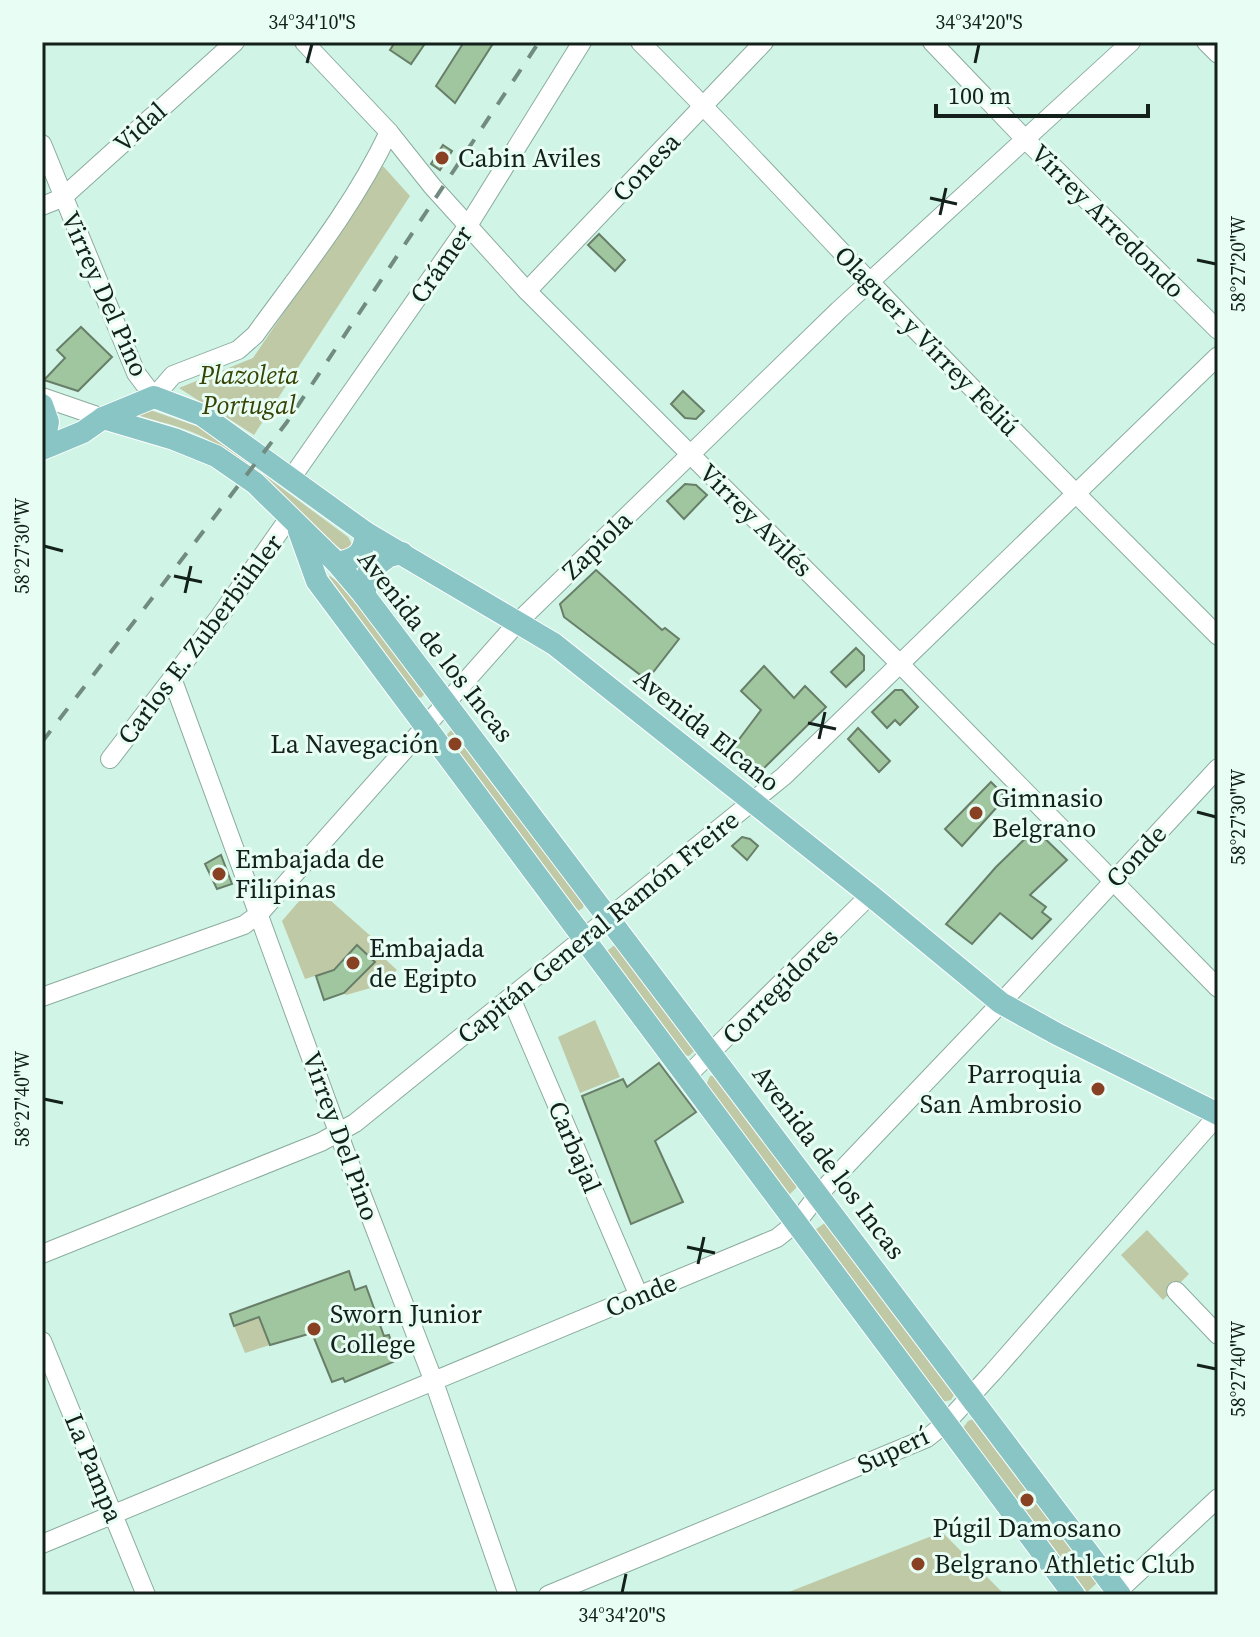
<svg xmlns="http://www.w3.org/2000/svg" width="1260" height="1637" font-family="'Source Serif 4',serif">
<rect width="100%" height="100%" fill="#d0f4e6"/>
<g fill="#c0c9a5">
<polygon points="383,166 410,196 254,435 226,417 228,410 213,401 207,406 179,388 253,358"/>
<path d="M147,409l52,18 149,110 6,11 -11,3 -9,-7c-43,-41 -87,-89 -142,-112 -19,-8 -41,-12 -61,-19z"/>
<polygon points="330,576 347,589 427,690 422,697 417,698 327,578"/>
<polygon points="453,728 584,902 583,908 578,911 571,910 443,739"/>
<polygon points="313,885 383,947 385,959 397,970 381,985 346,995 344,993 375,962 357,945 334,970 305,979 282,921"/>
<polygon points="616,944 695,1050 689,1056 684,1055 607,958 607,951"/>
<polygon points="595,1020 620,1077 580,1093 558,1037"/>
<polygon points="720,1075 800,1184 789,1195 706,1085 710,1076"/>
<polygon points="826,1222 955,1393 951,1400 942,1402 815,1230"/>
<polygon points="1147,1230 1189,1274 1163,1300 1121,1255"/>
<polygon points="259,1317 270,1345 245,1353 234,1326"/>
<polygon points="973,1419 1097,1583 1087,1592 963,1428 968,1421"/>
<polygon points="942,1532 1005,1595 781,1595"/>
</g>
<g fill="#9fc69e" stroke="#687e68" stroke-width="2">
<polygon points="395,42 426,42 411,64 390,50"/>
<polygon points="464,42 494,42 455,103 436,86"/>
<polygon points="443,145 452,151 440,170 431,164"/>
<polygon points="599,234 625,260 615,271 588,245"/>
<polygon points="81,327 112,357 78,391 44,380 65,358 57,350"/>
<polygon points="683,391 704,411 696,419 685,418 671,404"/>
<polygon points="685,484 696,485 707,495 684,519 667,501"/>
<polygon points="596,570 662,630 665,628 679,639 647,680 564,617 560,604"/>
<polygon points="856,648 864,656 864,670 846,687 831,672"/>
<polygon points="764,666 794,698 805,686 826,707 759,773 731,750 761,710 741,691"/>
<polygon points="895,690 902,690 918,707 900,725 895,720 887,728 872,712"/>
<polygon points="858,728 890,761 879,772 848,739"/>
<polygon points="991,782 1006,797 962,846 945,829"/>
<polygon points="1035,829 1067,860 1030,895 1046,907 1042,912 1051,919 1032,939 1000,913 972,944 946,924 996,867"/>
<polygon points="742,837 750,839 758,846 747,860 732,846"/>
<polygon points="221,855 232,884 217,889 205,864"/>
<polygon points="357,945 375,962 344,993 324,1000 316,976 334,970"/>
<polygon points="659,1063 696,1112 655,1141 683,1202 631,1224 582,1096 623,1079 627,1087"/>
<polygon points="349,1271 355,1290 366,1286 384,1336 389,1335 393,1348 389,1350 393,1362 345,1382 343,1378 332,1382 312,1333 270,1345 259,1317 234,1326 230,1314"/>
</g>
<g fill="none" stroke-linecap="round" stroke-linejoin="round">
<defs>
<g id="minor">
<polyline points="304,42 389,132 432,186 527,291 899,663 1218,988"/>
<path d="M640,42c79,78 154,160 230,240 114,120 231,237 348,354"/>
<polyline points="932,42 1026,140 1218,330"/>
<polyline points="1206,42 1218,54"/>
<path d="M42,144l94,229 18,24 19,-22 65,-25 17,-15c48,-66 99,-129 134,-203"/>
<polyline points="42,206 62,198 235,42"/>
<polyline points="527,291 764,42"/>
<polyline points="42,397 103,418"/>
<polyline points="290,480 469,224 582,42"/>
<polyline points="172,678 345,1151 434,1382 508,1595"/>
<polyline points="110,759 220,616 289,518"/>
<polyline points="42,997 244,925 259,914 518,622 839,310 1131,42"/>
<polyline points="511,998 639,1296"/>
<polyline points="688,1075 870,895"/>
<polyline points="42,1254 321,1142 355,1123 784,776 1218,356"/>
<polyline points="1176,1291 1218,1335"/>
<polyline points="42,1341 146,1595"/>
<polyline points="42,1544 777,1238 797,1222 818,1195 1001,1003 1218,768"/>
<polyline points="548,1595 927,1438 946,1423 993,1372 1218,1115"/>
<polyline points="1114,1595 1218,1498"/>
</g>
<g id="major">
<polyline points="42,405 48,422 43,448"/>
<polyline points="103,418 174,439 216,456 255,483 337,563 364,595 1120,1595"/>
<polyline points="42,449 83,432 103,418 154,397 202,415 366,533 554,644 870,895 1001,1003 1057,1034 1218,1114"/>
<polyline points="299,531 317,581 1074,1595"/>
<path d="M337,563c20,-4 27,-9 29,-30"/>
<polyline points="364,595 369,571 389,556 402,553"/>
</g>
</defs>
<use href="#minor" stroke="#8aac9f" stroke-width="20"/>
<use href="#major" stroke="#fff" stroke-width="24"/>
<use href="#minor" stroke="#fff" stroke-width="18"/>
<use href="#major" stroke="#8ac5c6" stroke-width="22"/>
<polyline stroke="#728b81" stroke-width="4" stroke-dasharray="14 14" stroke-linecap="butt" points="42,742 287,422 539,42"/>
</g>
<path fill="none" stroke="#13201b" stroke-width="3" d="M307,63l5,-19M975,63l4,-19M930,198l27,6M940,215l6,-27M1197,260l19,4M44,546l19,5M174,576l28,6M185,593l6,-27M808,723l28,6M819,739l6,-27M1197,812l19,5M44,1099l19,4M687,1247l28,6M698,1264l6,-27M1197,1365l19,4M622,1593l4,-19"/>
<g fill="#894123" stroke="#e8fef5" stroke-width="3">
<circle cx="442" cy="158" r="8"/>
<circle cx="455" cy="744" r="8"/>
<circle cx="976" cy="813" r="8"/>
<circle cx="219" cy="874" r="8"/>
<circle cx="353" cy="963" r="8"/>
<circle cx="1098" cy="1089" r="8"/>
<circle cx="314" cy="1329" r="8"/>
<circle cx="1027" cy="1500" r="8"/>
<circle cx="918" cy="1564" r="8"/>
</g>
<g text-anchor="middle" stroke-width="6" stroke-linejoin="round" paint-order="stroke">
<g font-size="26" fill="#13201b" stroke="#e8fef5">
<text transform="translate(140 127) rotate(-42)" y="9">Vidal</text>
<text transform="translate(646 167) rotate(-46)" y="9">Conesa</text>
<text transform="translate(1108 221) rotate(45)" y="9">Virrey Arredondo</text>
<text transform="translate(441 264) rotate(-55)" y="9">Crámer</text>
<text transform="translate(105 294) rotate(66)" y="9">Virrey Del Pino</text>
<text transform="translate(927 341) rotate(46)" y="9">Olaguer y Virrey Feliú</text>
<text transform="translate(756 520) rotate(45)" y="9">Virrey Avilés</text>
<text transform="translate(597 545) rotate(-44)" y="9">Zapiola</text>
<text transform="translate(200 639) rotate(-53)" y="9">Carlos E. Zuberbühler</text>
<text transform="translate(436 646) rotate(52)" y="9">Avenida de los Incas</text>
<text transform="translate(707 730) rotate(39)" y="9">Avenida Elcano</text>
<text transform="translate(1136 856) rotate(-47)" y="9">Conde</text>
<text transform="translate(598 927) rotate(-39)" y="9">Capitán General Ramón Freire</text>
<text transform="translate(780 986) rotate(-45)" y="9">Corregidores</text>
<text transform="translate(341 1136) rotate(70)" y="9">Virrey Del Pino</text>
<text transform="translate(575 1147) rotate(67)" y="9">Carbajal</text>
<text transform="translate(829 1162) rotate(53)" y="9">Avenida de los Incas</text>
<text transform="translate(641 1295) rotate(-23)" y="9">Conde</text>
<text transform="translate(893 1450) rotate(-25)" y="9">Superí</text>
<text transform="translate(94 1468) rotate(68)" y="9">La Pampa</text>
</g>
<g font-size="26" fill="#13201b" stroke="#e8fef5" text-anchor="start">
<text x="458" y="167">Cabin Aviles</text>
<text x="439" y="753" text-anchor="end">La Navegación</text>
<text x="992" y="807">Gimnasio<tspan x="992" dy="30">Belgrano</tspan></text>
<text x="235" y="868">Embajada de<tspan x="235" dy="30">Filipinas</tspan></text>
<text x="369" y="957">Embajada<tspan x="369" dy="30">de Egipto</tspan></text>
<text x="1082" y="1083" text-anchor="end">Parroquia<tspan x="1082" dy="30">San Ambrosio</tspan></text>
<text x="330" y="1323">Sworn Junior<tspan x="330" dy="30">College</tspan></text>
<text x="1027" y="1537" text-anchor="middle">Púgil Damosano</text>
<text x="934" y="1573">Belgrano Athletic Club</text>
</g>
<g font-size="26" font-style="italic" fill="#384204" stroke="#e8fef5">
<text x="249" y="384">Plazoleta<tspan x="249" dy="30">Portugal</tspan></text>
</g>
</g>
<rect width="1260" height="1637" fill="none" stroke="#e8fef5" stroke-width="88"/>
<path d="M936 104v12h212v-12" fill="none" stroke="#13201b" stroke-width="4"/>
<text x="948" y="104" font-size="24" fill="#13201b" stroke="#e8fef5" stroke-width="6" paint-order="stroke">100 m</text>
<rect x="44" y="44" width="1172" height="1549" fill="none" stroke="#13201b" stroke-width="3"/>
<g font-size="20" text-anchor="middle" fill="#13201b">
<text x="312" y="29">34°34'10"S</text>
<text x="979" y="29">34°34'20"S</text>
<text transform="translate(1238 264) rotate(-90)" y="7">58°27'20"W</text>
<text transform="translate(22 546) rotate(-90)" y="7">58°27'30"W</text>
<text transform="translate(1238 817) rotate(-90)" y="7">58°27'30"W</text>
<text transform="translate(22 1099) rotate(-90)" y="7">58°27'40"W</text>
<text transform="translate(1238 1369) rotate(-90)" y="7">58°27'40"W</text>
<text x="622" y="1622">34°34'20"S</text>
</g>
</svg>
